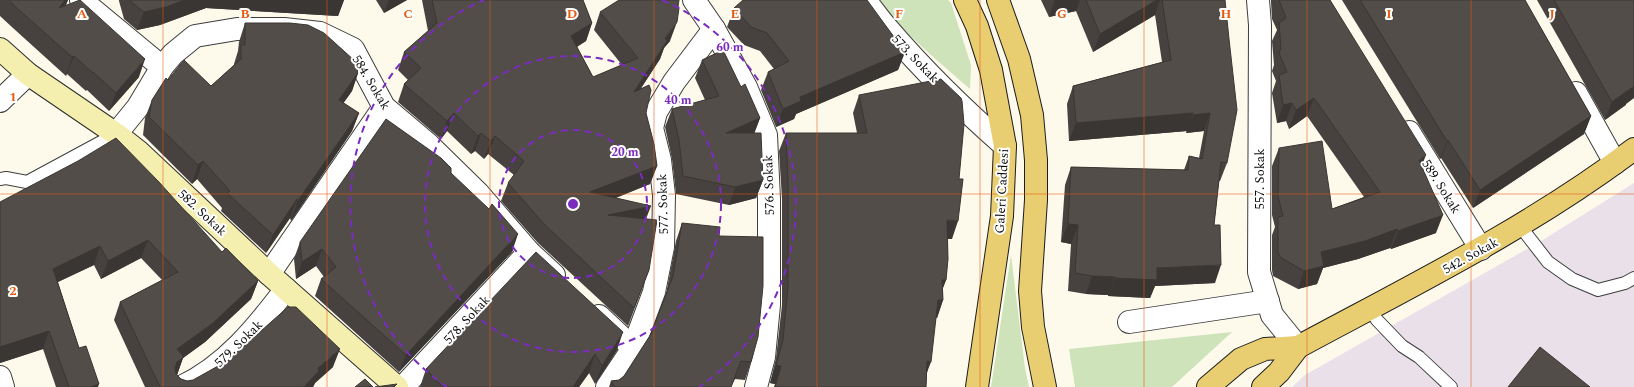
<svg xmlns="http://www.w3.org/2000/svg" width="1634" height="387" font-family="Spectral,serif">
<rect width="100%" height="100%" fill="#fdfaec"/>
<polygon fill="#e9e0e9" points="1634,183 1634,387 1292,387 1305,375 1541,241"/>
<g fill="#cee3ba">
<path d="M879,0h69l3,3 20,62 -1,24c-32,-28 -66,-55 -91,-89z"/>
<polygon points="1011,255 1025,368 1029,387 991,387"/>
<polygon points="1232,332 1172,387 1075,387 1069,349"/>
</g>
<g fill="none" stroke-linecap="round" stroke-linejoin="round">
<defs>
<g id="lane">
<polyline points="0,179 6,178 27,182 116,134"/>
<polyline points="1520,226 1548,262 1572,279 1598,290 1625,283 1634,278"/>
<polyline points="1370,309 1377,320 1402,346 1419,357 1451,387"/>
</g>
<g id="street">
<polyline points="81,0 162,67"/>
<polyline points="694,0 714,29 746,87 766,135 769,199 769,305 764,357 756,387"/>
<path d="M865,0c8,10 15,20 23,29 36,42 76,81 117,117"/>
<polyline points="1258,0 1260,25 1259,272 1272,315 1298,347"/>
<polyline points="1576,93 1615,163"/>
<polyline points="0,101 28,74"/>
<polyline points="1409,132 1481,249"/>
<polyline points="116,134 138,107 162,67 173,54 195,36 237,29 284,29 320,33 353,49 384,107 429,145 478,193 529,252 554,275"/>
<polyline points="269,274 384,107"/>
<polyline points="599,316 633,348"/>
<polyline points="1129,322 1268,301"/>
<polyline points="0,377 3,387"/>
<path d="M181,387c45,-21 76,-60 105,-98"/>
<polyline points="403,387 529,252"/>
<polyline points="607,387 633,348 654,292 663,247 664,195 660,160 652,128 656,112 674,82 714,29"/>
</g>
<polyline id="secondary" points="0,49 28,74 116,134 139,152 269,274 397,387"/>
<g id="primary">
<polyline points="965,0 977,26 991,70 1005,146 1002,216 977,387"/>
<polyline points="998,0 1019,59 1032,115 1036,160 1036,200 1030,291 1033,327 1045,387"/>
<polyline points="1208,387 1241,359 1265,349 1298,347"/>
<path d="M1263,387l16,-15 19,-25c115,-62 231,-119 336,-198"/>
</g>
</defs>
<use href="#lane" stroke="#3e3e3e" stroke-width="14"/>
<use href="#street" stroke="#3e3e3e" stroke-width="24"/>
<use href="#secondary" stroke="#2d2d2d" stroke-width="24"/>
<use href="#primary" stroke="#1c1c1c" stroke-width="24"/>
<use href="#lane" stroke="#fff" stroke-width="12"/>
<use href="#street" stroke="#fff" stroke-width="22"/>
<use href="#secondary" stroke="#f5efaf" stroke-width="22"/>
<use href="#primary" stroke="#e8cd71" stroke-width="22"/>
</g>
<g fill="#47423f">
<polygon points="0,0 68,0 66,5 139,77 109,111 87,90 86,91 67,74 66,76 13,28 0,16"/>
<polygon points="119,0 344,0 338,16 206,8 160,25 137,30 124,19 119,1"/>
<polygon points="376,0 407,0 384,13"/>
<polygon points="422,0 583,0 592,23 586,41 577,47 593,77 622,65 594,30 600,12 670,41 664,48 660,59 641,88 657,166 650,184 616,198 646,219 649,270 628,326 538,243 501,201 508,183 514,175 488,154 484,159 475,151 471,154 447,131 441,139 398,102 404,84 408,80 398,70 404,52 428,31"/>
<polygon points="1041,0 1225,0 1227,163 1220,181 1219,181 1214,225 1215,283 1155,286 1150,298 1108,296 1108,295 1086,294 1068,291 1071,244 1061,242 1065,185 1071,167 1184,170 1189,156 1199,158 1204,131 1186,133 1187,131 1069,141 1067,104 1073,86 1162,62 1155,15 1093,52 1076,11 1049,17"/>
<polygon points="1271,0 1330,0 1422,167 1436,233 1391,249 1390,248 1358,259 1323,268 1317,284 1298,289 1273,276 1272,270 1272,235 1275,227 1272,215 1272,166 1279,148 1332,209 1364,197 1307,116 1289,129 1286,121 1277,123 1272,93 1276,81 1272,71 1274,65 1272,41 1277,30 1272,19 1271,2"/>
<polygon points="1342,0 1525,0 1591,116 1584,134 1473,208 1441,158 1440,159"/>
<polygon points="1537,0 1634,0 1626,105 1605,120"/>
<polygon points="734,8 905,52 898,70 796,114 794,119 776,127 761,90 768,72 774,69 760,51 744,45 727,27"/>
<polygon points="245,23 358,73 352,91 343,103 359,113 352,131 291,221 290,218 266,253 221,211 222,208 197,179 192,184 143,135 145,118 152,100 168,80 211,86 234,65 234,64 238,51 239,42"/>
<polygon points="702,60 741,87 760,118 754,133 763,180 756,198 729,205 676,194 672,159 665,127 672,109 705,100 695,78"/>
<polygon points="859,95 952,239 948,239 946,280 943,288 943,300 937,318 936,318 927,373 926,387 774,387 775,384 770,383 776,358 782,305 782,199 779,151 786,133 857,133 853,113"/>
<polygon points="451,173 512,252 399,372 315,296 321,279 324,277 316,266 296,279 294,259 300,242"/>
<polygon points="0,202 222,252 258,281 251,299 205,342 183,358 177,375 181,379 187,381 333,367 315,383 313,387 145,387 114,320 120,302 162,280 141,258 101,279 94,265 58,282 79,348 98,387 56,387 43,349 0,363"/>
<polygon points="682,223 719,236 751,362 745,380 735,379 731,387 609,387 611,381 619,380 624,376 651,334 666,294 676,241"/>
<polygon points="617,350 595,384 589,373 579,387 420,387 426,369"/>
</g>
<g fill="#3a3633">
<polygon points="65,0 68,0 64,9 59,8"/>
<polygon points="185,0 344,0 338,16 206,8 160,25 137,30 144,12"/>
<polygon points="389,0 407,0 384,13"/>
<polygon points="1055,0 1080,0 1076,11 1049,17"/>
<polygon points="1157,0 1160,0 1155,15 1093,52 1100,34"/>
<polygon points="677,22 670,41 664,48 660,59 627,110 634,92 665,38"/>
<polygon points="592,23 586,41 564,54 571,36"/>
<polygon points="905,52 898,70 796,114 794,119 776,127 783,109 800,97"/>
<polygon points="74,56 67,74 66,76 72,57"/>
<polygon points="145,59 139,77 109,111 116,93"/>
<polygon points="358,73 352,91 333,118 339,100"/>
<polygon points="1634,86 1634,98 1605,120 1612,102"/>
<polygon points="1314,98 1307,116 1289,129 1296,110"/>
<polygon points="1292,103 1286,121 1277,123 1283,105"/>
<polygon points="359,113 352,131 291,221 297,202"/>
<polygon points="454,113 447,131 441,139 447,121"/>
<polygon points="1193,113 1187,131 1069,141 1076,123"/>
<polygon points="1210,113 1204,131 1186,133 1193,115"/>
<polygon points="1591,116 1584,134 1473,208 1480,190"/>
<polygon points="760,118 753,137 726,133"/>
<polygon points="481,133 475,151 471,154 478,136"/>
<polygon points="495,136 488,154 484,159 491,141"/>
<polygon points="1448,140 1441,158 1440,159 1447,141"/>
<polygon points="1426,155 1419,173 1419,160"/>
<polygon points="203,161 197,179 192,184 198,165"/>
<polygon points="657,166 650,184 584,210 590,192"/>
<polygon points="763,180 756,198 729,205 735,187"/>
<polygon points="297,199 290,218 266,253 273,235"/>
<polygon points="651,206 644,224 608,215"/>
<polygon points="1443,215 1436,233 1391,249 1398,231"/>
<polygon points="947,220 958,221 952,239 941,238"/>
<polygon points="1068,224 1078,225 1071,244 1061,242"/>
<polygon points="1397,229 1390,248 1358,259 1323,268 1317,284 1298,289 1304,271 1321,252"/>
<polygon points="518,234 512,252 399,372 406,355"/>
<polygon points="148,240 141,258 101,279 108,261"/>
<polygon points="100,246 94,265 47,287 53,269"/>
<polygon points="322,249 316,266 296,279 302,262"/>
<polygon points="1221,265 1215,283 1155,286 1150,298 1108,296 1115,278 1157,268"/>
<polygon points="1092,276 1115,277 1108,295 1086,294"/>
<polygon points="942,280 946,280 939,298"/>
<polygon points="258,281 251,299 205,342 183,358 177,375 171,380 177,349"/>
<polygon points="938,300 943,300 937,318 931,318"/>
<polygon points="49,331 43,349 0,363 0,347"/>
<polygon points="623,332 617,350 595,384 602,366"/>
<polygon points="340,349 333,367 315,383 313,387 304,387 318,368"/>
<polygon points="595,354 589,373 579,387 573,387"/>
<polygon points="927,361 931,362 924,380"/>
<polygon points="776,365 781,366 775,384 770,383"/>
<polygon points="99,384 98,387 90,387"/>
</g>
<g fill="#534d49" stroke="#3a3633">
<polygon points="9,0 65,0 59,8 80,0 145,59 116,93 93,72 93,73 74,56 72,57 19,10"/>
<polygon points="130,0 185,0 166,7 144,12 130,1"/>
<polygon points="432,0 583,0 592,23 571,36 593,77 638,58 600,12 619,0 679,0 678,6 679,8 677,22 665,38 667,41 634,92 649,85 651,90 646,113 654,144 657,166 590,192 651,206 608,215 657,220 649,270 634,308 545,225 508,183 524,161 495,136 491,141 481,133 478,136 454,113 447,121 404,84 421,68 404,52 437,23"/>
<polygon points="743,0 867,0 905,52 800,97 801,101 783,109 768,72 789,61 767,33 751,27 734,8"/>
<polygon points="1086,0 1157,0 1100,34"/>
<polygon points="1162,0 1225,0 1229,39 1237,110 1227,163 1221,162 1214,225 1220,225 1221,265 1157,268 1157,280 1115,278 1115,277 1092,276 1075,273 1078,225 1068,224 1071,167 1188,170 1189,156 1202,159 1210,113 1193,115 1193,113 1076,123 1073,86 1171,60"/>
<polygon points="1279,0 1330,0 1426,155 1419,160 1443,215 1398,231 1397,229 1365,241 1321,252 1324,266 1304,271 1280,257 1278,252 1278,217 1283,216 1278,196 1279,148 1322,141 1332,209 1380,192 1314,98 1296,110 1292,103 1283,105 1279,75 1287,72 1279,53 1281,48 1279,23 1286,18"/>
<polygon points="1360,0 1525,0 1591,116 1480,190 1448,140 1447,141"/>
<polygon points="1554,0 1634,0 1634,86 1612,102"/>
<polygon points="245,23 290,23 308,25 324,33 355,61 358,73 339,100 359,113 297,202 297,199 273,235 227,193 230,191 203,161 198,165 149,117 152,100 166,78 168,80 184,60 211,86 241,59 241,45 245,45"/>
<polygon points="723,50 741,87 745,84 760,118 726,133 761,133 763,180 735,187 683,176 679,140 672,109 719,96 702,60"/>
<polygon points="941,79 961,98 962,101 964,124 959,179 963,179 958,221 947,220 948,259 946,280 942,280 943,300 938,300 931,362 927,361 926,387 775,387 781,366 776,365 783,340 788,287 788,181 786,133 867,133 859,95"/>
<polygon points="386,119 441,158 451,168 451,173 489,209 492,204 518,234 406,355 321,279 336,267 322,249 302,262 300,242"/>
<polygon points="116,138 159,182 222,252 226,248 258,281 212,324 177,349 184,357 177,362 175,368 176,374 181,379 187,381 193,380 227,361 288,307 296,307 340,349 318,368 319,371 304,387 160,387 120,302 178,272 148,240 108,261 100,246 53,269 79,348 86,346 99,384 90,387 69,387 49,331 0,347 0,202 78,161"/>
<polygon points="682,223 720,227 719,236 763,237 763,286 758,337 751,362 741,361 731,387 615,387 611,381 619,380 624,376 651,334 673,276"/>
<polygon points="536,252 623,332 602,366 595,354 573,387 443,387 426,369"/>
<polygon points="1540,347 1590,387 1508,387"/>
<polygon points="365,379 373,387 355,387"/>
<polygon points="397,384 394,387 375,387"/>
</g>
<path fill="none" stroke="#e8590c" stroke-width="1" stroke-opacity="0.55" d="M163,0v387M327,0v387M490,0v387M654,0v387M817,0v387M980,0v387M1144,0v387M1307,0v387M1471,0v387M0,194h1634"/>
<g fill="none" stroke="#7b2cbf" stroke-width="2" stroke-dasharray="7 5">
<circle cx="573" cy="204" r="74"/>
<circle cx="573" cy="204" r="148"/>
<path d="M447 387A222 222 0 0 1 484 0M662 0A222 222 0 0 1 699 387"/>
</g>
<g text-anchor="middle" stroke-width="4" stroke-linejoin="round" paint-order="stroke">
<g font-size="13" fill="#0b0b0b" stroke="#fff">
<text transform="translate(916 58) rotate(46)" y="5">573. Sokak</text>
<text transform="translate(372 82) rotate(59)" y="5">584. Sokak</text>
<text transform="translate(1259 179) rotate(-90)" y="5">557. Sokak</text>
<text transform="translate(768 185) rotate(-92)" y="5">576. Sokak</text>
<text transform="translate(1442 186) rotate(58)" y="5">589. Sokak</text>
<text transform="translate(1001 191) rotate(-87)" y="5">Galeri Caddesi</text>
<text transform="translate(662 204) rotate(-92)" y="5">577. Sokak</text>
<text transform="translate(203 212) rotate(43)" y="5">582. Sokak</text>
<text transform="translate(1470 255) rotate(-29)" y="5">542. Sokak</text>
<text transform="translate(466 319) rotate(-47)" y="5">578. Sokak</text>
<text transform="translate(238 343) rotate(-44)" y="5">579. Sokak</text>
</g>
</g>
<g font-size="13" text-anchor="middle" font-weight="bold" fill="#e8590c" stroke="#fff" stroke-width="4" stroke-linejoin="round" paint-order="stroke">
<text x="82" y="18">A</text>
<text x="245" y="18">B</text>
<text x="408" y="18">C</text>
<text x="572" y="18">D</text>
<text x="735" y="18">E</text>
<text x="899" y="18">F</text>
<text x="1062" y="18">G</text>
<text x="1226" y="18">H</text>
<text x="1389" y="18">I</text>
<text x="1552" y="18">J</text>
<text x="13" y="101">1</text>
<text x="13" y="295">2</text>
</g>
<circle cx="573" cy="204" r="6" fill="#7b2cbf" stroke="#fff" stroke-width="2"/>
<g font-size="12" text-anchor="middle" font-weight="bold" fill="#7b2cbf" stroke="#fff" stroke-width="4" stroke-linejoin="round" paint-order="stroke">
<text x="730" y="51">60 m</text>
<text x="678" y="104">40 m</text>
<text x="625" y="156">20 m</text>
</g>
</svg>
